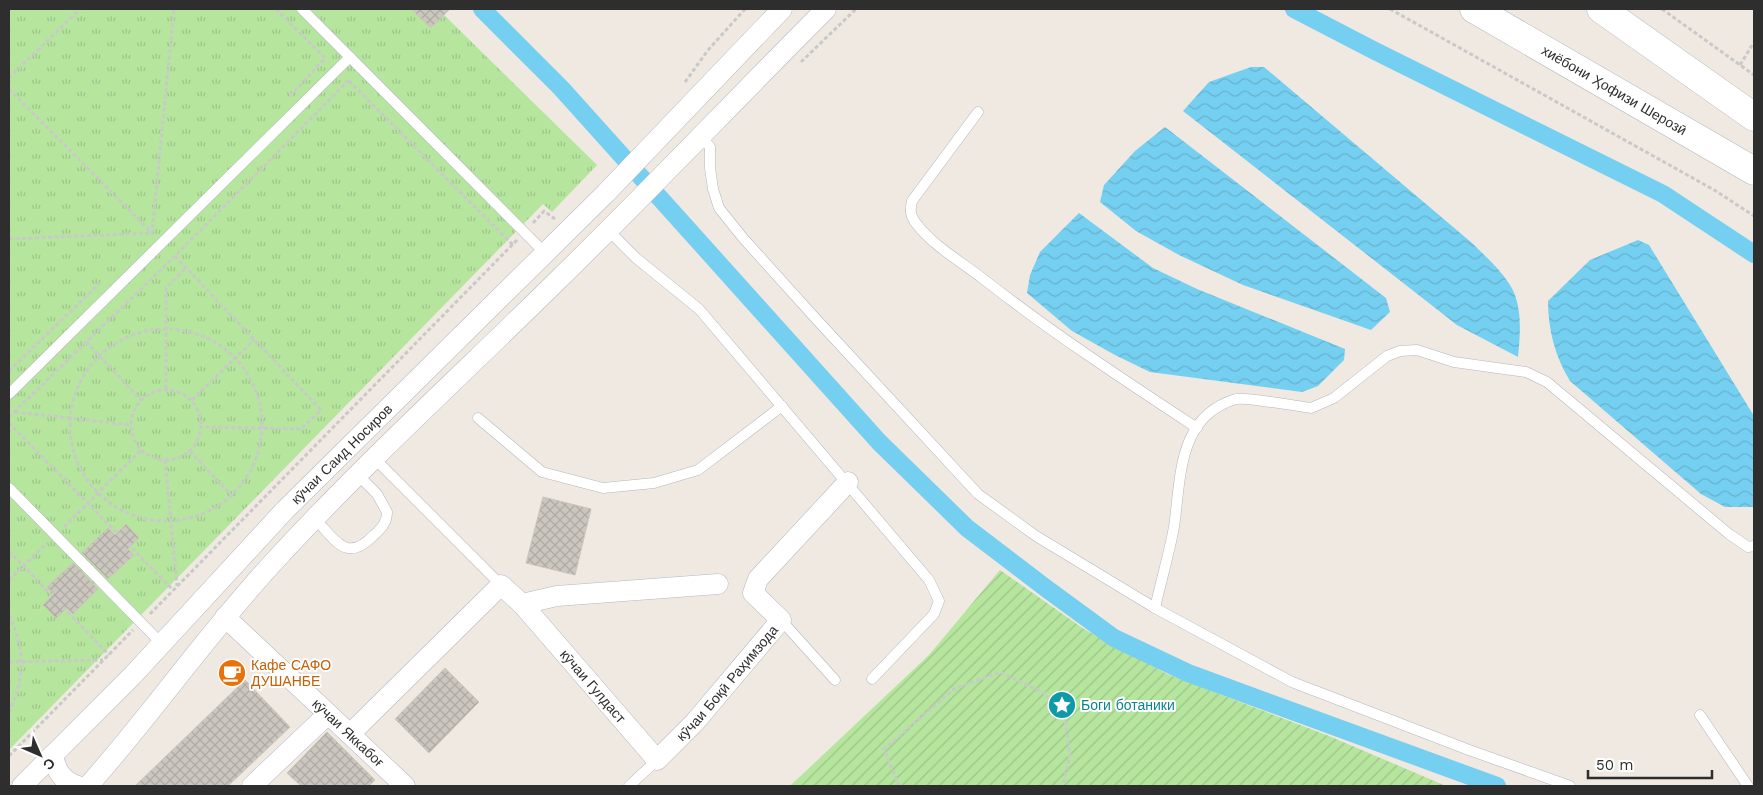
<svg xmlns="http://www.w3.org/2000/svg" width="1763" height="795" font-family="'Work Sans',sans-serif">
<defs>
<pattern id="park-tufts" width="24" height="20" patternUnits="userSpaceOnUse" patternTransform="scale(1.25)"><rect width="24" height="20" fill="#b6e59e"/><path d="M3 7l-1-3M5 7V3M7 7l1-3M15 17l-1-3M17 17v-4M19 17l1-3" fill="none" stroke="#9dc588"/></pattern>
<pattern id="garden-furrows" width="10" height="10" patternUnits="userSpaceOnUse" patternTransform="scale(1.25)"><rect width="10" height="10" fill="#b6e59e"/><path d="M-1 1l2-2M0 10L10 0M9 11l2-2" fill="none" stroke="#9dc588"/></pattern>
<pattern id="water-waves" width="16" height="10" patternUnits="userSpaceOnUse" patternTransform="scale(1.25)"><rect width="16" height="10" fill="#75cff0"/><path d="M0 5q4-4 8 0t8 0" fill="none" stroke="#66b2ce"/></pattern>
<pattern id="building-cross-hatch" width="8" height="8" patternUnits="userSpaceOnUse" patternTransform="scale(1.25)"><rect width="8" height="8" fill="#cbc7bf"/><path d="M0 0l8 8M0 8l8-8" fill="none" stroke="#afaba4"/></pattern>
</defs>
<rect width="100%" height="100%" fill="#efe9e1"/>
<polygon fill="url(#park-tufts)" points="9,9 438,9 597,165 552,212 543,204 9,750"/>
<polygon fill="url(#garden-furrows)" points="1000,570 1084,629 1167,674 1329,736 1446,786 790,786 929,655"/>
<g fill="url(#water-waves)">
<path d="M1251,67h13l208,176c14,14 36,33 43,52 7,20 5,41 3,62l-61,-32 -274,-214 26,-29z"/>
<polygon points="1165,127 1386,298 1390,312 1371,330 1243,285 1179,255 1136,231 1100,202 1104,185 1135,151"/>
<polygon points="1079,213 1153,268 1197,289 1345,349 1344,360 1318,386 1302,392 1150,372 1115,355 1072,331 1027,293 1030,275 1040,252"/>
<path d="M1638,240l11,5 105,171v91h-29l-24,-13 -131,-113c-15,-24 -22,-52 -22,-80l42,-41z"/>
</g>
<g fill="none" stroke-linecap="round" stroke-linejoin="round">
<g stroke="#75cff0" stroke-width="18">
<polyline points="482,9 561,88 879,442 967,528 1047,589 1114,638 1188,673 1497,786"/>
<polyline points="1294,9 1375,51 1663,194 1754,254"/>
</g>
</g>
<g fill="url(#building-cross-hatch)" stroke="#cbc5ba">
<polygon points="411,9 450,9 431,28"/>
<polygon points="543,497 591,509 575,575 526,563"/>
<polygon points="126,524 139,538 128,549 134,555 108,579 82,553 108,528 115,535"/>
<polygon points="73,563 98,589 73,614 67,608 56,618 43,605 54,594 47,587"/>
<polygon points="445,668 479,702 429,753 395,719"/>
<polygon points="245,680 290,727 228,786 135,786"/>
<polygon points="327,732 375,780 369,786 301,786 287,773"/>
</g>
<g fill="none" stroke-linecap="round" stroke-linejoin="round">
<defs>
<g id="service">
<polyline points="302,9 546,254"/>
<path d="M978,112l-66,89c-2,9 -2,14 3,21 17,23 45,39 67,56 69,54 142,102 215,150"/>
<polyline points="700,135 710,147 710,168 713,189 719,208 743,238 817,320 978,494 1036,536 1155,608 1292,682 1469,750 1570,786"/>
<polyline points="608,230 636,258 699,309 929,580 939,601 934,614 872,679"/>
<polyline points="9,394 350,57"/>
<polyline points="478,418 542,472 603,488 654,483 698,470 782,406"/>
<polyline points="375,459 501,585"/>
<polyline points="9,488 162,644"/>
<path d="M315,519c21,21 31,45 59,16 8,-7 13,-13 13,-23l-10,-18 -19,-19"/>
<path d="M1155,608c6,-27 14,-54 19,-81 7,-48 3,-111 62,-128 9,-2 61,7 75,9l23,-10 53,-42 13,-5 17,-1 37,12 72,10 21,10 182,152 19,13 6,-1"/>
<polyline points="781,620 835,680"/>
<polyline points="1700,715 1748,786"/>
<polyline points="629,786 657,760"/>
</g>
<g id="minor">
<polyline points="522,604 557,596 718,584"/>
<path id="s1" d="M225,617l180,169"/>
<path id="s2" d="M350,734l151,-149 21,19 135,156 38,-38 86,-102 -28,-27 5,-14 90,-97"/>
<path d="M53,755c3,16 9,26 25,31"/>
<path id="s3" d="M22,786l111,-111 152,-165 321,-317 176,-184"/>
<path d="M88,786c63,-71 118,-150 182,-220 92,-101 194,-193 291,-289 90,-88 176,-179 265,-268"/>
<polyline points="252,786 328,714"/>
</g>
<g id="secondary">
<path id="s4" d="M1474,9l280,162"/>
<polyline points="1601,9 1754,117"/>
</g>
</defs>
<use href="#service" stroke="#b4b7c1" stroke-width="11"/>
<use href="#minor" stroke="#b4b7c1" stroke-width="21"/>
<use href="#secondary" stroke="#b4b7c1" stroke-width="29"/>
<g stroke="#c9c9c9" stroke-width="3" stroke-dasharray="4 2.5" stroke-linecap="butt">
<polyline points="276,9 326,59"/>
<polyline points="1390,9 1716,191 1754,216"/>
<polyline points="1662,9 1754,75"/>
<polyline points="801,62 856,9"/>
<polyline points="1740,65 1754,42"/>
<polyline points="9,78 80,9"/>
<polyline points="349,81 513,245"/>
<polyline points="685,82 709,49 745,9"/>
<polyline points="9,89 152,233 174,9"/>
<polyline points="290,96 325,58"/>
<polyline points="533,223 544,211 555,219"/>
<polyline points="9,239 152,233"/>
<polyline points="175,256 321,410 301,429 201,427"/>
<circle cx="166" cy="425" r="96"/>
<polyline points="86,342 141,400"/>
<polyline points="9,371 100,283"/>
<polyline points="166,389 166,288 186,268"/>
<circle cx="166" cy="425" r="35"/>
<polyline points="192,400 254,340"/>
<polyline points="15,412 131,425"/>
<polyline points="9,417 175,256 349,80"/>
<polyline points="9,423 173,590"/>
<polyline points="190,451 232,496"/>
<polyline points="165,460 177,586"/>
<polyline points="64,527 141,450"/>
<polyline points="9,551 109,655"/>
<polyline points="9,580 47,543"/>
<polyline points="150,614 517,240"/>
<path d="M9,615c16,33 16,64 0,97"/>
<polyline points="9,662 103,660"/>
<polyline points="9,756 133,630"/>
<polyline points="899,786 884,749 954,689 1000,672 1044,693 1064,713 1070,755 1063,786"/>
</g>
<use href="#service" stroke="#fff" stroke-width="10"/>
<use href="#minor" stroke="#fff" stroke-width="20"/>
<use href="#secondary" stroke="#fff" stroke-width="28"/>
</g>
<defs>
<symbol id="cafe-disc" viewBox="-11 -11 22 22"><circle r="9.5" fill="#e8710a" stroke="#fff"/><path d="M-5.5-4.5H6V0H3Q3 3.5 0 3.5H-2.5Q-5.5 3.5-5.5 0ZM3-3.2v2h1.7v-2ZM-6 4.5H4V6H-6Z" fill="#fff"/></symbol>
<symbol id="sight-disc" viewBox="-11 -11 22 22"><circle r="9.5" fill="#0f9aa8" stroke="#fff"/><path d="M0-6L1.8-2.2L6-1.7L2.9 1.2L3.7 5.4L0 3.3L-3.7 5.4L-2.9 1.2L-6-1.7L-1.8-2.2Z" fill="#fff"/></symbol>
</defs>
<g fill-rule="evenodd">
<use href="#cafe-disc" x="216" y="657" width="32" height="32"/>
<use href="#sight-disc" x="1046" y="689" width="32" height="32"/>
</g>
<g text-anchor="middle" stroke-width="4" stroke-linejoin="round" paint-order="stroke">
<g font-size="14" fill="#2e2e2e" stroke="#fff">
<text dy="5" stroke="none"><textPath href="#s4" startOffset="162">хиёбони Ҳофизи Шерозӣ</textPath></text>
<text dy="5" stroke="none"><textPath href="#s3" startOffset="461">кӯчаи Саид Носиров</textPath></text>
<text dy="5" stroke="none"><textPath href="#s2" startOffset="551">кӯчаи Боқӣ Раҳимзода</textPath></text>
<text dy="5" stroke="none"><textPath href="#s2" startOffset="349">кӯчаи Гулдаст</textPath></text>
<text dy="5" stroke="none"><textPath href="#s1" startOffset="169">кӯчаи Яккабоғ</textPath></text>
</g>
<g font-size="14" fill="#c56008" stroke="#fff" text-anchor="start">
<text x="251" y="670">Кафе САФО<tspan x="251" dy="16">ДУШАНБЕ</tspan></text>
</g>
<g font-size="14" fill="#0d838f" stroke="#fff" text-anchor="start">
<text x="1081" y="710">Боги ботаники</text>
</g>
</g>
<rect width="1763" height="795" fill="none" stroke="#2e2e2e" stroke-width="20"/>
<g transform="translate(40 755) rotate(135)" stroke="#ffffff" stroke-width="4" paint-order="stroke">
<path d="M0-4L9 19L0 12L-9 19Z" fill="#2e2e2e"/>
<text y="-8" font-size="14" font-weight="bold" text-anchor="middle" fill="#2e2e2e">С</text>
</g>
<path d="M1588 770v8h124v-8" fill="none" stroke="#2e2e2e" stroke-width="2.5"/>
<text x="1596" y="770" font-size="15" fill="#2e2e2e" stroke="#ffffff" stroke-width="4" paint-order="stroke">50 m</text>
</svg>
